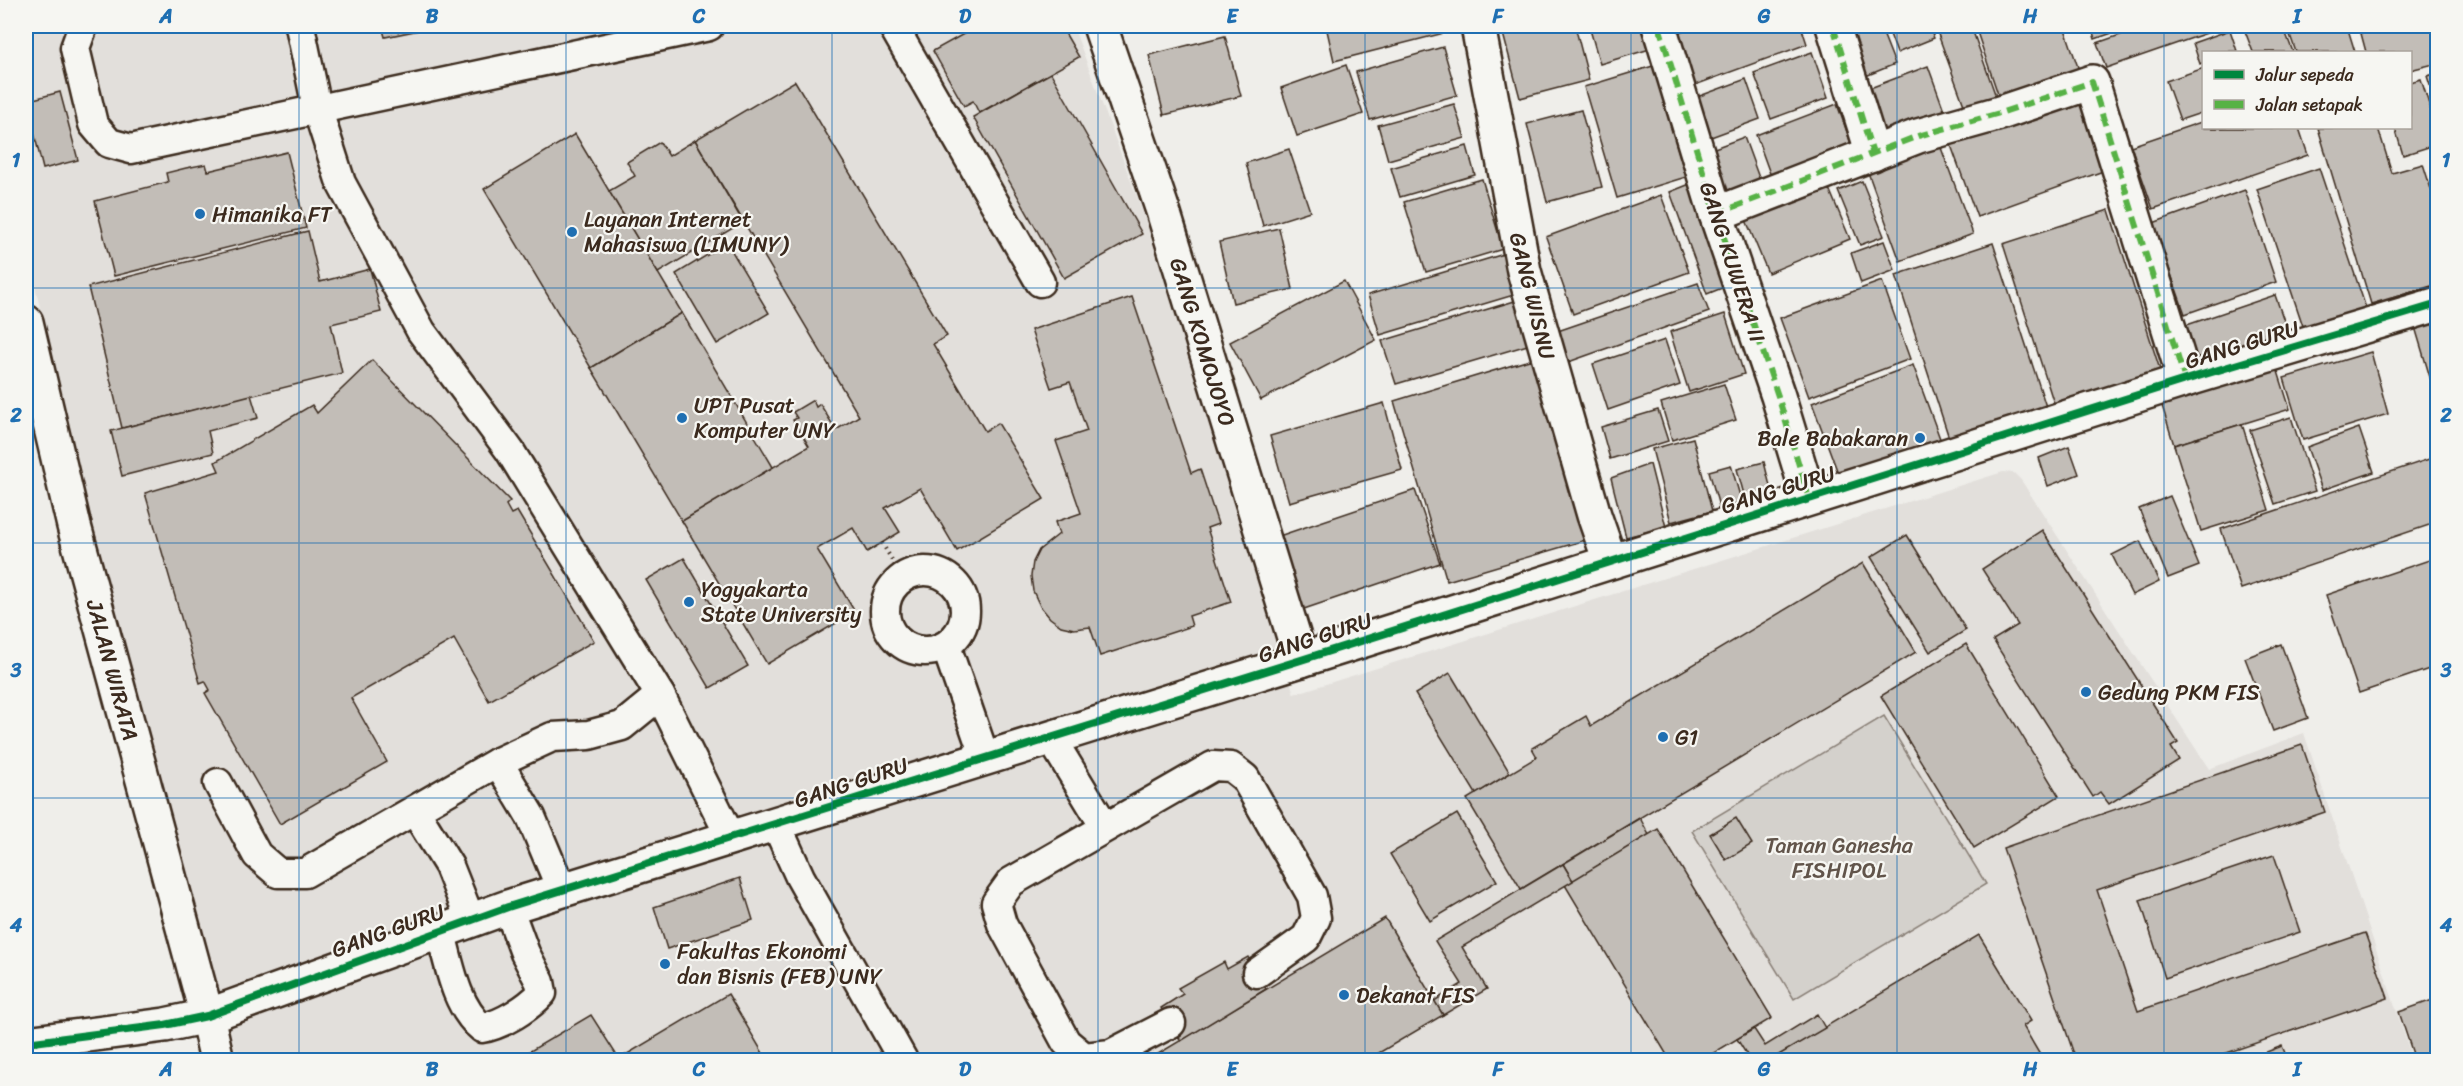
<svg xmlns="http://www.w3.org/2000/svg" width="2463" height="1086" font-family="Sriracha,sans-serif">
<rect width="100%" height="100%" fill="#efeeea"/>
<filter id="ink" filterUnits="userSpaceOnUse"><feTurbulence type="fractalNoise" baseFrequency=".0167" numOctaves="2"/><feDisplacementMap in="SourceGraphic" scale="12" xChannelSelector="R" yChannelSelector="G"/><feConvolveMatrix kernelMatrix="1 2 1 2 8 2 1 2 1" color-interpolation-filters="sRGB"/></filter>
<g filter="url(#ink)">
<polygon fill="#e2dfdb" points="26,26 1073,26 1146,221 1294,694 2003,472 2014,473 2021,480 2209,769 2304,733 2413,1060 238,1060 87,511 26,247"/>
<polygon fill="#d4d1cc" stroke="#887e75" stroke-width="1.5" points="1884,716 1986,884 1794,999 1692,831"/>
<g fill="#c2bdb7" stroke="#3b2a1e" stroke-width="1.5">
<polygon points="382,26 439,26 385,37"/>
<polygon points="978,26 1061,26 1079,57 979,113 973,101 964,106 933,51"/>
<polygon points="1326,26 1455,26 1456,30 1334,61"/>
<polygon points="1501,26 1575,26 1589,80 1520,98"/>
<polygon points="1589,26 1642,26 1650,49 1600,64"/>
<polygon points="1696,26 1801,26 1807,44 1695,85 1676,33"/>
<polygon points="1839,26 1880,26 1895,64 1856,80"/>
<polygon points="1887,26 1929,26 1934,38 1897,53"/>
<polygon points="1935,26 1971,26 1999,105 1968,116"/>
<polygon points="1975,26 2064,26 2083,82 2003,109"/>
<polygon points="2091,26 2132,26 2095,39"/>
<polygon points="2146,26 2227,26 2106,68 2097,43"/>
<polygon points="2243,26 2283,26 2293,52 2253,52"/>
<polygon points="2321,26 2347,26 2355,52 2296,52 2290,35"/>
<polygon points="2359,26 2438,26 2438,63 2410,70 2410,52 2366,52"/>
<polygon points="2230,30 2237,51 2204,52 2204,62 2200,64 2193,43"/>
<polygon points="1225,36 1241,96 1164,115 1149,55"/>
<polygon points="1443,47 1457,95 1370,120 1356,72"/>
<polygon points="1812,52 1828,98 1771,119 1754,73"/>
<polygon points="1346,65 1363,114 1297,136 1281,88"/>
<polygon points="1653,66 1686,177 1617,198 1584,87"/>
<polygon points="1928,66 1948,121 1877,146 1857,93"/>
<polygon points="2204,68 2204,112 2180,120 2166,81"/>
<polygon points="1051,73 1142,234 1064,278 973,117"/>
<polygon points="2438,73 2438,110 2427,76"/>
<polygon points="1746,79 1760,119 1711,137 1697,97"/>
<polygon points="2421,79 2438,133 2438,144 2403,155 2395,128 2410,128 2410,82"/>
<polygon points="795,81 947,336 933,344 985,431 998,423 1044,499 957,551 920,488 885,508 900,532 867,552 853,528 817,549 855,612 767,664 682,521 809,446 793,420 797,418 793,412 813,400 816,407 820,404 836,430 859,416 695,140"/>
<polygon points="2077,90 2106,170 1977,217 1948,137"/>
<polygon points="60,92 78,160 43,169 26,101"/>
<polygon points="1454,104 1465,138 1388,160 1378,125"/>
<polygon points="1837,104 1853,149 1772,179 1756,135"/>
<polygon points="1581,110 1602,187 1547,202 1527,124"/>
<polygon points="2204,121 2204,128 2299,128 2308,155 2153,209 2131,146"/>
<polygon points="2318,128 2378,128 2392,173 2423,164 2438,211 2438,284 2371,304"/>
<polygon points="575,134 682,313 591,368 484,189"/>
<polygon points="1744,137 1762,186 1729,198 1712,149"/>
<polygon points="1937,137 1973,234 1900,261 1865,164"/>
<polygon points="695,140 743,222 658,273 609,191 635,176 627,162 660,142 669,156"/>
<polygon points="1467,146 1475,175 1400,197 1391,168"/>
<polygon points="1289,149 1310,211 1263,226 1246,163"/>
<polygon points="287,152 306,228 114,276 95,201 168,182 166,173 186,168 206,164 208,171"/>
<polygon points="2438,153 2438,174 2432,155"/>
<polygon points="2319,168 2367,311 2305,332 2257,189"/>
<polygon points="1823,174 1850,239 1768,273 1741,208"/>
<polygon points="1482,179 1503,249 1426,272 1404,202"/>
<polygon points="1700,180 1737,282 1707,294 1670,192"/>
<polygon points="1862,181 1884,236 1860,245 1838,191"/>
<polygon points="2245,190 2276,282 2185,314 2153,223"/>
<polygon points="1661,195 1689,272 1573,314 1546,237"/>
<polygon points="2109,210 2162,376 2056,410 2003,244"/>
<polygon points="1279,228 1293,289 1233,303 1219,242"/>
<polygon points="308,231 320,282 370,269 381,312 331,324 342,373 122,428 88,287"/>
<polygon points="1884,241 1895,270 1861,283 1851,253"/>
<polygon points="727,243 769,313 717,344 676,274"/>
<polygon points="1993,243 2049,416 1952,447 1896,275"/>
<polygon points="1504,254 1517,294 1380,335 1368,295"/>
<polygon points="1344,281 1376,340 1261,400 1230,342"/>
<polygon points="1882,281 1910,359 1809,397 1780,318"/>
<polygon points="1698,283 1709,312 1560,365 1549,334"/>
<polygon points="2275,295 2288,332 2194,364 2181,327"/>
<polygon points="1132,297 1191,473 1200,469 1218,524 1207,528 1231,602 1189,616 1192,626 1100,656 1090,627 1074,629 1061,626 1050,618 1040,606 1033,591 1031,576 1033,562 1039,550 1059,534 1055,522 1081,513 1056,441 1087,431 1070,382 1051,388 1031,330"/>
<polygon points="1518,300 1531,344 1396,384 1382,341"/>
<polygon points="682,313 773,467 682,521 591,368"/>
<polygon points="1725,314 1744,374 1689,392 1670,332"/>
<polygon points="2438,320 2438,394 2435,394 2415,327"/>
<polygon points="1665,340 1680,385 1608,410 1593,364"/>
<polygon points="2371,352 2388,414 2303,440 2284,378"/>
<polygon points="1536,358 1589,539 1447,581 1394,401"/>
<polygon points="372,360 510,501 506,505 511,514 517,511 594,641 489,701 454,639 351,698 387,762 280,824 205,693 210,690 205,681 200,683 145,493 219,471 215,462 312,405 317,413"/>
<polygon points="2275,362 2290,409 2174,445 2160,399"/>
<polygon points="1913,365 1942,444 1841,481 1812,403"/>
<polygon points="1724,384 1736,420 1672,440 1661,403"/>
<polygon points="251,395 258,418 208,431 213,453 122,476 111,431"/>
<polygon points="1384,403 1402,470 1289,502 1270,436"/>
<polygon points="1658,410 1668,441 1610,459 1601,427"/>
<polygon points="2291,417 2315,491 2275,504 2250,430"/>
<polygon points="2242,424 2269,510 2201,531 2174,445"/>
<polygon points="2359,428 2374,472 2322,490 2307,447"/>
<polygon points="1693,438 1712,511 1671,522 1652,449"/>
<polygon points="2069,446 2079,474 2048,486 2039,458"/>
<polygon points="2438,456 2438,522 2241,589 2221,529"/>
<polygon points="1764,462 1772,494 1746,502 1737,469"/>
<polygon points="1650,464 1666,527 1626,537 1611,478"/>
<polygon points="1731,465 1742,503 1720,510 1709,471"/>
<polygon points="1415,490 1440,563 1301,610 1276,537"/>
<polygon points="2170,496 2199,566 2168,578 2139,509"/>
<polygon points="2042,530 2178,743 2171,747 2179,760 2109,804 2100,792 2093,797 1993,640 2018,625 1982,569"/>
<polygon points="1907,535 1966,630 1930,652 1871,557"/>
<polygon points="2140,541 2159,582 2132,595 2112,555"/>
<polygon points="2438,557 2438,666 2359,693 2326,595"/>
<polygon points="684,558 748,666 710,688 646,580"/>
<polygon points="1863,563 1916,652 1521,889 1467,799 1537,757 1532,748 1586,716 1591,726"/>
<polygon points="1966,644 2059,796 1974,848 1881,696"/>
<polygon points="2281,644 2308,718 2273,731 2245,658"/>
<polygon points="1450,673 1510,773 1476,794 1415,694"/>
<polygon points="2302,745 2325,812 2097,890 2138,1011 2365,933 2388,998 2206,1060 2076,1060 2003,848"/>
<polygon points="1457,814 1497,881 1430,921 1390,854"/>
<polygon points="1640,818 1649,835 1573,881 1563,864"/>
<polygon points="1736,818 1752,844 1726,860 1710,834"/>
<polygon points="1658,829 1772,1018 1702,1060 1670,1060 1565,885"/>
<polygon points="2274,855 2300,932 2165,978 2140,900"/>
<polygon points="1563,864 1573,881 1462,947 1487,989 1443,1015 1434,1001 1462,984 1435,941"/>
<polygon points="740,878 753,920 667,949 654,907"/>
<polygon points="1385,918 1443,1015 1367,1060 1148,1060"/>
<polygon points="1979,935 2031,1021 2023,1026 2043,1060 1770,1060"/>
<polygon points="1248,957 1266,989 1181,1041 1161,1008 1183,994 1178,988 1224,962 1227,969"/>
<polygon points="728,994 767,1060 515,1060 591,1015 619,1059"/>
<polygon points="2438,998 2438,1060 2415,1060 2399,1012"/>
<polygon points="1817,1014 1825,1028 1770,1060 1750,1060 1737,1039 1754,1029 1765,1046"/>
<polygon points="2282,1046 2288,1060 2246,1060"/>
</g>
<g fill="none" stroke-linecap="round" stroke-linejoin="round">
<defs>
<g id="service">
<polyline points="83,26 75,48 93,124 109,143 131,149 709,26"/>
<polyline points="300,26 317,108 341,183 421,331 510,451 660,695 731,838"/>
<polyline points="893,26 1040,282"/>
<circle cx="925" cy="611" r="40"/>
<polyline points="946,646 985,758"/>
<polyline points="1051,738 1105,827"/>
<polyline points="498,762 531,817 562,891"/>
<polyline points="218,783 257,855 278,873 305,873 498,762 552,737 589,735 622,726 660,695"/>
<polyline points="415,811 449,866 470,919"/>
<polyline points="776,824 800,877 903,1060"/>
<path d="M440,930c9,32 15,76 42,98 20,-3 46,-20 60,-35l-2,-11 -15,-29 -17,-46"/>
<polyline points="1171,1023 1111,1054 1084,1057 1066,1042 1002,924 996,903 1011,882 1213,766 1231,767 1245,778 1312,896 1316,918 1306,938 1257,973"/>
</g>
<g id="minor">
<polyline points="1100,26 1163,211 1301,660"/>
<polyline points="1478,26 1524,271 1594,515 1610,561"/>
<polyline points="1659,26 1716,214 1778,396 1809,498"/>
<polyline points="1833,26 1873,154"/>
<polyline points="1716,214 1918,136 2000,113 2092,82 2185,380"/>
<polyline points="26,322 74,526 207,1016 217,1060"/>
<polyline points="26,1043 165,1025 207,1016 508,907 1301,660 2185,380 2438,304"/>
</g>
</defs>
<use href="#service" stroke="#3b2a1e" stroke-width="33"/>
<use href="#minor" stroke="#3b2a1e" stroke-width="38"/>
<polyline stroke="#3b2a1e" stroke-width="4" stroke-dasharray="1.5 4.5" stroke-linecap="butt" points="882,543 902,577"/>
<use href="#service" stroke="#f6f6f2" stroke-width="28"/>
<use href="#minor" stroke="#f6f6f2" stroke-width="33"/>
<g stroke="#57b245" stroke-width="6" stroke-dasharray="12 6" stroke-linecap="butt">
<polyline points="1659,26 1716,214 1778,396 1809,498"/>
<polyline points="1833,26 1873,154"/>
<polyline points="1716,214 1918,136 2000,113 2092,82 2185,380"/>
</g>
<defs>
<polyline id="cycleway" points="26,1043 165,1025 207,1016 508,907 1301,660 2185,380 2438,304"/>
</defs>
<use href="#cycleway" stroke="#f6f6f2" stroke-width="11"/>
<use href="#cycleway" stroke="#00873e" stroke-width="8"/>
</g>
</g>
<path fill="none" stroke="#1f6fb2" stroke-width="1.5" stroke-opacity="0.55" d="M299,26v1034M566,26v1034M832,26v1034M1098,26v1034M1365,26v1034M1631,26v1034M1897,26v1034M2164,26v1034M26,288h2412M26,543h2412M26,798h2412"/>
<g fill="#1f6fb2" stroke="#f6f6f2" stroke-width="2">
<circle cx="200" cy="214" r="6"/>
<circle cx="572" cy="232" r="6"/>
<circle cx="682" cy="418" r="6"/>
<circle cx="1920" cy="438" r="6"/>
<circle cx="689" cy="602" r="6"/>
<circle cx="2086" cy="692" r="6"/>
<circle cx="1663" cy="737" r="6"/>
<circle cx="665" cy="964" r="6"/>
<circle cx="1344" cy="995" r="6"/>
</g>
<g text-anchor="middle" stroke-width="4.5" stroke-linejoin="round" paint-order="stroke">
<g font-size="22" fill="#3b2a1e" stroke="#f6f6f2" text-anchor="start">
<text x="212" y="222">Himanika FT</text>
<text x="584" y="227">Layanan Internet<tspan x="584" dy="25">Mahasiswa (LIMUNY)</tspan></text>
<text x="694" y="413">UPT Pusat<tspan x="694" dy="25">Komputer UNY</tspan></text>
<text x="1908" y="446" text-anchor="end">Bale Babakaran</text>
<text x="701" y="597">Yogyakarta<tspan x="701" dy="25">State University</tspan></text>
<text x="2098" y="700">Gedung PKM FIS</text>
<text x="1675" y="745">G1</text>
<text x="677" y="959">Fakultas Ekonomi<tspan x="677" dy="25">dan Bisnis (FEB) UNY</tspan></text>
<text x="1356" y="1003">Dekanat FIS</text>
</g>
<g font-size="22" fill="#3b2a1e" stroke="#f6f6f2">
<text transform="translate(1733 262) rotate(72)" y="8">GANG KUWERA II</text>
<text transform="translate(1533 296) rotate(76)" y="8">GANG WISNU</text>
<text transform="translate(1203 342) rotate(73)" y="8">GANG KOMOJOYO</text>
<text transform="translate(2242 344) rotate(-17)" y="8">GANG GURU</text>
<text transform="translate(1778 489) rotate(-17)" y="8">GANG GURU</text>
<text transform="translate(1315 637) rotate(-18)" y="8">GANG GURU</text>
<text transform="translate(113 670) rotate(75)" y="8">JALAN WIRATA</text>
<text transform="translate(851 782) rotate(-18)" y="8">GANG GURU</text>
<text transform="translate(388 930) rotate(-20)" y="8">GANG GURU</text>
</g>
<g font-size="22" fill="#61544a" stroke="#f6f6f2">
<text x="1839" y="853">Taman Ganesha<tspan x="1839" dy="25">FISHIPOL</tspan></text>
</g>
</g>
<rect width="2463" height="1086" fill="none" stroke="#f6f6f2" stroke-width="66"/>
<rect x="2202" y="51" width="210" height="78" fill="#f6f6f2" stroke="#aba49d" stroke-width="1.5"/>
<rect x="2214" y="70" width="30" height="9" fill="#00873e" stroke="#aba49d" stroke-width="1.5"/>
<text x="2256" y="81" font-size="18" fill="#3b2a1e">Jalur sepeda</text>
<rect x="2214" y="100" width="30" height="9" fill="#57b245" stroke="#aba49d" stroke-width="1.5"/>
<text x="2256" y="111" font-size="18" fill="#3b2a1e">Jalan setapak</text>
<rect x="33" y="33" width="2397" height="1020" fill="none" stroke="#1f6fb2" stroke-width="2"/>
<g font-size="20" text-anchor="middle" font-weight="bold" fill="#1f6fb2">
<text x="166" y="23">A</text>
<text x="432" y="23">B</text>
<text x="699" y="23">C</text>
<text x="965" y="23">D</text>
<text x="1232" y="23">E</text>
<text x="1498" y="23">F</text>
<text x="1764" y="23">G</text>
<text x="2030" y="23">H</text>
<text x="2297" y="23">I</text>
<text x="16" y="167">1</text>
<text x="2446" y="167">1</text>
<text x="16" y="422">2</text>
<text x="2446" y="422">2</text>
<text x="16" y="677">3</text>
<text x="2446" y="677">3</text>
<text x="16" y="932">4</text>
<text x="2446" y="932">4</text>
<text x="166" y="1076">A</text>
<text x="432" y="1076">B</text>
<text x="699" y="1076">C</text>
<text x="965" y="1076">D</text>
<text x="1232" y="1076">E</text>
<text x="1498" y="1076">F</text>
<text x="1764" y="1076">G</text>
<text x="2030" y="1076">H</text>
<text x="2297" y="1076">I</text>
</g>
</svg>
